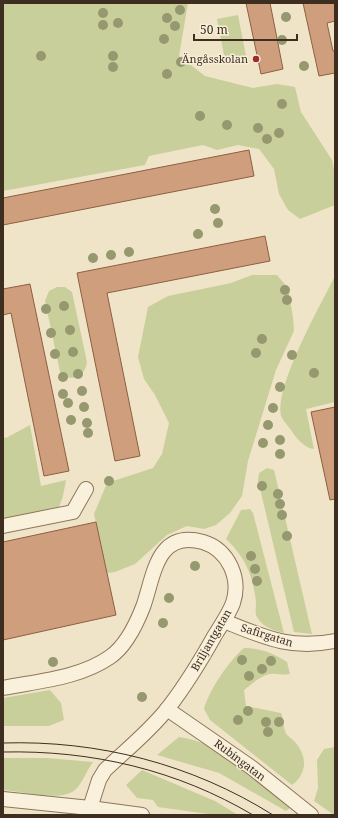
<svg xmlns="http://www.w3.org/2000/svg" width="338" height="818" font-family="'Noto Serif',serif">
<rect width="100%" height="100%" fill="#f0e4c8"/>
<g fill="#c9cf9b">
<polygon points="3,3 188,3 179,56 205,76 253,88 277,84 295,87 301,112 332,160 335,175 335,205 300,219 288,210 279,194 274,169 259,149 238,145 217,150 203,145 149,156 145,165 3,191"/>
<polygon points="238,15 246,56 225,60 217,19"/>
<polygon points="252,275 277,275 288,288 293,317 294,331 276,370 248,461 242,496 230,513 216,525 204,529 187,526 167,535 135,564 115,572 107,573 94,514 107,483 153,468 162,454 169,423 155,395 144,379 138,357 148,307 168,296 231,283"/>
<path d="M335,276v126l-29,7 8,40c-8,0 -17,-10 -21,-16 -3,-5 -8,-10 -11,-15 -11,-26 40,-116 53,-142z"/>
<path d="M57,287h8l7,5 15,70c-1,14 -18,22 -27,10l-15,-71 4,-10z"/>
<polygon points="30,425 41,486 66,480 63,496 59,507 3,519 3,437 6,438"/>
<polygon points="267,468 274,470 312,634 294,632 258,480 259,473"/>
<path d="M250,509l3,4 31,120c-9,-2 -19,-5 -25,-13 -5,-5 -3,-11 -3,-18 -3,-27 -11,-45 -30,-63l15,-29z"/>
<path d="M244,648c15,0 30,5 43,14l3,12c-7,2 -12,-1 -19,0 -10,1 -19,10 -27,16l2,16 35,7c3,6 2,15 5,20 2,4 7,6 9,9 12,14 13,31 -3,43l-82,-65 -6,-11c5,-19 25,-48 40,-61z"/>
<polygon points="50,690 61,703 64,720 49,726 3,726 3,698"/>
<path d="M179,737c44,6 78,43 112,70l-5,4 -67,-38 -62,-18z"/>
<polygon points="335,747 335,815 334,815 314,801 318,788 317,760 324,749"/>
<path d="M3,758h44l46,4c-6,8 -10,20 -17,27 -13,14 -55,2 -73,1z"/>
<polygon points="142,770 215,801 238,815 215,815 158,807 153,800 137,798 126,785"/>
</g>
<g fill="#cf9f7d" stroke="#8d5f41">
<polygon points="246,3 270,3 283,69 261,74"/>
<polygon points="303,3 335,3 335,21 327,23 333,51 335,51 335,73 319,76"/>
<polygon points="249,150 254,176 3,225 3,198"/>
<polygon points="265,236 270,261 107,293 140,456 115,461 77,273"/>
<polygon points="30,284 69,471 44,476 11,313 3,315 3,289"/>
<polygon points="335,407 335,499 330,500 311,412"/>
<polygon points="96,522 116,615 3,640 3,542"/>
</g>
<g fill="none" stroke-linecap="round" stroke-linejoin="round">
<defs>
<g id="minor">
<polyline points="3,526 73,512 86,489"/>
<path d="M224,621c40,16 66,29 111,20"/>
<path d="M3,688c35,-7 77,-10 107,-31 16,-11 26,-32 33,-50 11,-30 13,-78 60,-65 26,8 38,37 30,61 -4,11 -12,22 -18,32 -14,25 -29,50 -47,73 -18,23 -42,42 -63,62l-6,10 -9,28 -87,-9"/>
<polyline points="167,709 251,767 311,815"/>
<polyline points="90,808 142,815"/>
</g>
</defs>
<use href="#minor" stroke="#8d765c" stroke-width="16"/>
<use href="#minor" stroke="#faf1dc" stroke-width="14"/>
<g stroke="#3d2e20" stroke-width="1">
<path d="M3,743c95,-3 189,21 270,72"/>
<path d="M3,752c89,-2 174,18 250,63"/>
</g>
</g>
<g fill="#96986f">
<circle cx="180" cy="10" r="5"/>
<circle cx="103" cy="13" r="5"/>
<circle cx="286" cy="17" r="5"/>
<circle cx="167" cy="18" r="5"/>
<circle cx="118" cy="23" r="5"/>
<circle cx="103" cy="25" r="5"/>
<circle cx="175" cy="26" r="5"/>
<circle cx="164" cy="39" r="5"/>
<circle cx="282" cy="40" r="5"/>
<circle cx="41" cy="56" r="5"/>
<circle cx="113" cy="56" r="5"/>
<circle cx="181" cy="62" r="5"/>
<circle cx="304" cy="66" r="5"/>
<circle cx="113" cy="67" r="5"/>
<circle cx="167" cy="74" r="5"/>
<circle cx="282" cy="104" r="5"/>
<circle cx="200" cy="116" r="5"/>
<circle cx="227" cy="125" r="5"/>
<circle cx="258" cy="128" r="5"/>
<circle cx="279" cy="133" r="5"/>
<circle cx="267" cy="139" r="5"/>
<circle cx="215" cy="209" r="5"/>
<circle cx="218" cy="223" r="5"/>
<circle cx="198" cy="234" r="5"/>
<circle cx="129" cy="252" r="5"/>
<circle cx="111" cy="255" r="5"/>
<circle cx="93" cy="258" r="5"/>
<circle cx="285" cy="290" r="5"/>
<circle cx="287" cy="300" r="5"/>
<circle cx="64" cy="306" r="5"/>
<circle cx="46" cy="309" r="5"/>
<circle cx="70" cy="330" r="5"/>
<circle cx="51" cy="333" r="5"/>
<circle cx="262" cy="339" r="5"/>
<circle cx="73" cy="352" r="5"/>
<circle cx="256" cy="353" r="5"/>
<circle cx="55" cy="354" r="5"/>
<circle cx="292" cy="355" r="5"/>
<circle cx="314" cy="373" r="5"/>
<circle cx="78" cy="374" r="5"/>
<circle cx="63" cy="377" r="5"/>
<circle cx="280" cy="387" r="5"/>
<circle cx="82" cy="391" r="5"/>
<circle cx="63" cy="394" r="5"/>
<circle cx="68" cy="403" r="5"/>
<circle cx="84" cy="407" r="5"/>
<circle cx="273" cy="408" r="5"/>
<circle cx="71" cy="420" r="5"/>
<circle cx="87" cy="423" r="5"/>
<circle cx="268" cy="425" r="5"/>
<circle cx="88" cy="433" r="5"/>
<circle cx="280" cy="440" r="5"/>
<circle cx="263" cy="443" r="5"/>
<circle cx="280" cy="454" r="5"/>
<circle cx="109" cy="481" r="5"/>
<circle cx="262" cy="486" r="5"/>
<circle cx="278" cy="494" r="5"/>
<circle cx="280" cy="504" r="5"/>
<circle cx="282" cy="515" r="5"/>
<circle cx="287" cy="536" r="5"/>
<circle cx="251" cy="556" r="5"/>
<circle cx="195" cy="566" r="5"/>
<circle cx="255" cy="569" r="5"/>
<circle cx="257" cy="581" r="5"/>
<circle cx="169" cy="598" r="5"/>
<circle cx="163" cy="623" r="5"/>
<circle cx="242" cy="660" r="5"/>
<circle cx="271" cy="661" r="5"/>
<circle cx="53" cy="662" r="5"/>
<circle cx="262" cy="669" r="5"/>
<circle cx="249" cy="676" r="5"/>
<circle cx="142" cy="697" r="5"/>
<circle cx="248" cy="711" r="5"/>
<circle cx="238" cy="720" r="5"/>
<circle cx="266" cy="722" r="5"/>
<circle cx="279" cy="722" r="5"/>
<circle cx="268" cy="732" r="5"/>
</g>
<circle fill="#9e2a2b" stroke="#f7eed8" stroke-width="1.5" cx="256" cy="59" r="4"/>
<g text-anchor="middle" stroke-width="3" stroke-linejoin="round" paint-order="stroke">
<g font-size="11" fill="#3d2e20" stroke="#f7eed8" text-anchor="end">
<text x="248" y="63">Ängåsskolan</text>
</g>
<g font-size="11" fill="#3d2e20" stroke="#f7eed8">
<text transform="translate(267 635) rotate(17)" y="4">Safirgatan</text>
<text transform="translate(211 640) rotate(-60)" y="4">Briljantgatan</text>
<text transform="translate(240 760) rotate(37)" y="4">Rubingatan</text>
</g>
</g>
<rect width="338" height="818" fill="none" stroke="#3d2e20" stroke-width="8"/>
<path d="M194 34v6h103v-6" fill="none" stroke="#3d2e20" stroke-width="2"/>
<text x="200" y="34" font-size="12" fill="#3d2e20" stroke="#f7eed8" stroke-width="3" paint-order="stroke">50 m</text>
</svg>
